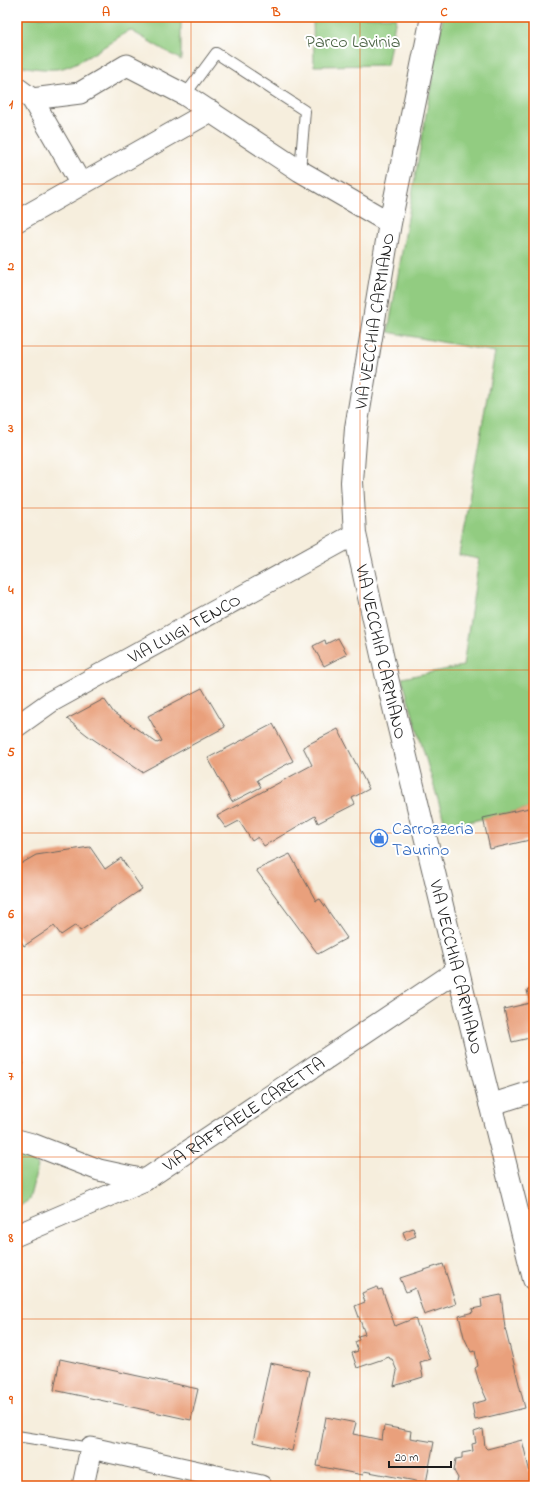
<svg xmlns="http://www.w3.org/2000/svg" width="551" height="1503" font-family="'Indie Flower',sans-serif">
<rect width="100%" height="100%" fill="#fff"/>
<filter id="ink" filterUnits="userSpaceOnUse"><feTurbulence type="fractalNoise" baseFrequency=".025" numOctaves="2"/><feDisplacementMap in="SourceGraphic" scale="8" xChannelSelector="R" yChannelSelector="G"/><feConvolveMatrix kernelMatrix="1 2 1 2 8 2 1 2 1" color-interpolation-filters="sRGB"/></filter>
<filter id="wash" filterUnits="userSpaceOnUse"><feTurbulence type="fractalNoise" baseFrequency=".012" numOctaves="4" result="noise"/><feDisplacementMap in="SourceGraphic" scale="16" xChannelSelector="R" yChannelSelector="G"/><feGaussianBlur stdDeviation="0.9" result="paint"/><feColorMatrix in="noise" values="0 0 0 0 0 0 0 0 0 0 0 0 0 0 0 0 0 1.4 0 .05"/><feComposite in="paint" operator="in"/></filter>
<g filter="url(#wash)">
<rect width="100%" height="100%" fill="#f6eedd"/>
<g fill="#92cc81" stroke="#57744e">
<path d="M17,17h164v43l-51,-30c-20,12 -44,31 -67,38 -11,3 -35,0 -46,-3z"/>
<polygon points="313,17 396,17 387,65 314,66"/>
<polygon points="443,17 534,17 534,807 446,827 402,678 463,666 479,559 459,555 495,352 388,332"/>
<polygon points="17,1155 32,1158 38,1166 29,1200 17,1208"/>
</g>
<g id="blocks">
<g fill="#e9a07b">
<polygon points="338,638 347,654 324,666 313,646 325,640 326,644"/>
<polygon points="202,688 225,727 142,772 87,735 67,719 104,699 114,713 157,743 162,741 148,716"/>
<polygon points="273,724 293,761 257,780 261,787 232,802 208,758"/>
<polygon points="338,729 369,789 352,798 355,804 318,823 315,816 264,846 258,837 252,841 239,821 226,828 217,816 312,765 303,747"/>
<polygon points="529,808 534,833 534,839 490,849 483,818"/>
<polygon points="90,847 105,869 121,858 142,889 80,931 76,925 61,935 54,926 24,946 17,935 17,866 36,855"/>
<polygon points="290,854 316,901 320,899 347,938 318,954 256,870"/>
<polygon points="534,988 534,1037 512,1042 504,1009 530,1003 527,990"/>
<polygon points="17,1052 24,1064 17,1067"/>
<polygon points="413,1228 416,1236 406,1240 403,1232"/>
<polygon points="443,1264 456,1304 424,1315 415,1288 406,1292 400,1278"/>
<polygon points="377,1287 378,1290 382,1289 395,1326 415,1318 430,1359 420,1362 423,1377 394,1386 397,1371 392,1359 390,1359 389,1357 357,1368 352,1353 358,1351 355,1342 359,1340 358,1336 365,1334 355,1306 365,1302 362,1293"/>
<polygon points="501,1295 505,1328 525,1408 475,1420 472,1404 487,1400 479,1382 475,1368 478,1366 475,1351 471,1352 464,1337 459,1316 473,1312 472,1309 482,1307 481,1299"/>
<polygon points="60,1359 198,1389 191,1420 54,1390"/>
<polygon points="270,1363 309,1371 292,1451 253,1442"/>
<polygon points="326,1417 356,1423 353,1434 382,1440 384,1426 411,1431 410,1438 434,1442 426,1483 364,1471 363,1475 317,1466"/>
<polygon points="483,1429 485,1447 487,1449 522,1440 532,1481 512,1486 456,1486 458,1478 454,1471 456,1459 462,1458 462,1453 473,1451 472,1444 476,1443 474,1432"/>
</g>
</g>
</g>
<g filter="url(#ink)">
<use href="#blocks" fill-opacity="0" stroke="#686660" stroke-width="1"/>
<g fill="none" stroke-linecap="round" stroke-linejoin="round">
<defs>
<g id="service">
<polyline points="185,95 216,53 305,111 300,171"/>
<polyline points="17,1436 91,1448"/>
</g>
<g id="minor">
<polyline points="17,88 32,99 81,184"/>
<polyline points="32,99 80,93 127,65 185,95 300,171 390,223"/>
<polyline points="17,221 211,111"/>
<path id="s1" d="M17,726l35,-25 303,-167"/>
<polyline points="490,1105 534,1091"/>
<polyline points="17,1140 32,1144 99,1170 145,1180"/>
<path id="s2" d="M17,1235l128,-55 313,-210"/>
<polyline points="83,1486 91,1448 261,1486"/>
</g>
<g id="tertiary">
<path id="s3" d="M432,17l-42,206 -34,205 -4,54 3,52 35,157 95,392 49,196"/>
</g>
</defs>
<use href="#service" stroke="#686660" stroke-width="12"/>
<use href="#minor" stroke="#686660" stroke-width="23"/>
<use href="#tertiary" stroke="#686660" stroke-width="24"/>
<use href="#service" stroke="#fff" stroke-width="10"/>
<use href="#minor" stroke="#fff" stroke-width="21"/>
<use href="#tertiary" stroke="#fff" stroke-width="22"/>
</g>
</g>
<path fill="none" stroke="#e8590c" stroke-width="1" stroke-opacity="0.55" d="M191,17v1469M360,17v1469M17,184h517M17,346h517M17,508h517M17,670h517M17,833h517M17,995h517M17,1157h517M17,1319h517"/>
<defs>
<symbol id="shop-ring" viewBox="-11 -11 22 22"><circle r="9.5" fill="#fff" stroke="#3f7fe0" stroke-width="1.5"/><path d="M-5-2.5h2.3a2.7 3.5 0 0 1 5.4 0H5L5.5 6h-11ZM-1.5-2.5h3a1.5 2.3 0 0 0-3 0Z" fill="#3f7fe0"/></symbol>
</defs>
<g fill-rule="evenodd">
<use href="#shop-ring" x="369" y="828" width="20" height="20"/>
</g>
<g text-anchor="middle" stroke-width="4" stroke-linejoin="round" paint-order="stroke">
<g font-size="18" fill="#4b6244" stroke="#fff">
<text x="353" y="47">Parco Lavinia</text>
</g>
<g font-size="18" fill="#1c1c1c" stroke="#fff">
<text transform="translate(374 321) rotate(-81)" y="6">VIA VECCHIA CARMIANO</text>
<text dy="6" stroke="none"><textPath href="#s1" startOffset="194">VIA LUIGI TENCO</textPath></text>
<text dy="6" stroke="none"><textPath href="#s3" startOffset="645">VIA VECCHIA CARMIANO</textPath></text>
<text dy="6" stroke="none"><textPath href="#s3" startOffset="969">VIA VECCHIA CARMIANO</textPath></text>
<text dy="6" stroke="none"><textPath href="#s2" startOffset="258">VIA RAFFAELE CARETTA</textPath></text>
</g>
<g font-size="18" fill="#366cbe" stroke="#fff" text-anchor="start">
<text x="392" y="834">Carrozzeria<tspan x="392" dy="21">Taurino</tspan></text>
</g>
</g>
<rect width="551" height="1503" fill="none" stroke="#fff" stroke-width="44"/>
<path d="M389 1461v6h62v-6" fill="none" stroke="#1c1c1c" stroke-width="2"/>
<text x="395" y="1461" font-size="12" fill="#1c1c1c" stroke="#ffffff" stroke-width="3" paint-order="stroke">20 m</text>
<rect x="22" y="22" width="507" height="1459" fill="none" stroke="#e8590c" stroke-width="1.5"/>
<g font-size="13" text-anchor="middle" font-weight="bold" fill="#e8590c">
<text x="106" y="16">A</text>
<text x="276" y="16">B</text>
<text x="444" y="16">C</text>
<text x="11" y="108">1</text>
<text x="11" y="270">2</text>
<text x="11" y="432">3</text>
<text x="11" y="594">4</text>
<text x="11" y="756">5</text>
<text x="11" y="918">6</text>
<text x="11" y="1080">7</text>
<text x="11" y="1242">8</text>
<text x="11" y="1404">9</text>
</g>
</svg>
